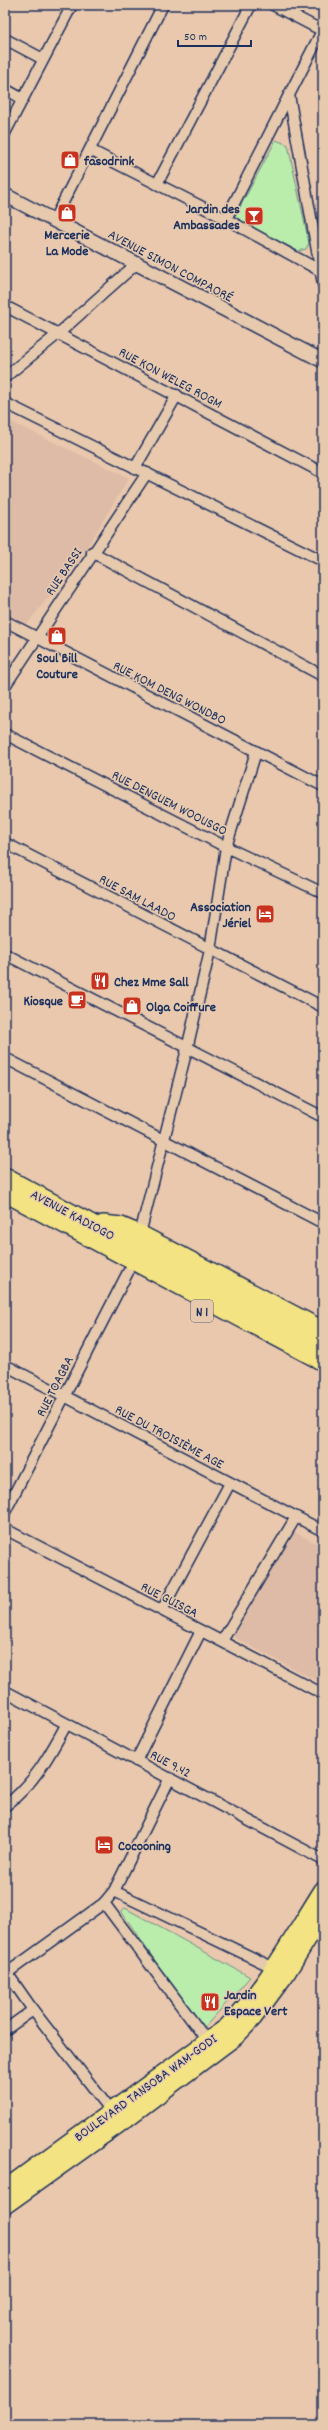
<svg xmlns="http://www.w3.org/2000/svg" width="328" height="2430" font-family="Dekko,sans-serif">
<rect width="100%" height="100%" fill="#eac8ad"/>
<filter id="ink" filterUnits="userSpaceOnUse"><feTurbulence type="fractalNoise" baseFrequency=".025" numOctaves="2"/><feDisplacementMap in="SourceGraphic" scale="8" xChannelSelector="R" yChannelSelector="G"/><feConvolveMatrix kernelMatrix="1 2 1 2 8 2 1 2 1" color-interpolation-filters="sRGB"/></filter>
<g filter="url(#ink)">
<g fill="#debba7">
<polygon points="5,419 129,478 81,557 27,624 5,613"/>
<polygon points="291,1530 323,1547 323,1684 233,1637"/>
</g>
<g fill="#baecac" stroke="#6a8e85">
<polygon points="276,140 288,145 309,243 306,249 298,251 234,218"/>
<polygon points="125,1908 250,1977 202,2030 121,1911"/>
</g>
<g fill="none" stroke-linecap="round" stroke-linejoin="round">
<defs>
<g id="minor">
<polyline points="273,5 323,31"/>
<polyline points="322,31 289,95 323,284"/>
<polyline points="5,39 43,59"/>
<polyline points="5,89 21,98"/>
<polyline points="5,133 72,5"/>
<polyline points="90,150 226,219 319,270"/>
<polyline points="157,184 251,5"/>
<polyline points="226,219 289,95"/>
<polyline points="54,220 163,5"/>
<polyline points="5,306 323,473"/>
<polyline points="5,377 58,334 135,265"/>
<polyline points="5,403 323,561"/>
<polyline points="135,468 177,395"/>
<polyline points="92,552 323,676"/>
<polyline points="5,621 323,786"/>
<polyline points="5,686 147,473"/>
<polyline points="5,734 226,847 323,893"/>
<polyline points="5,843 323,1007"/>
<polyline points="5,954 323,1117"/>
<polyline points="5,1058 323,1223"/>
<polyline points="140,1234 187,1049 210,950 226,847 256,752"/>
<polyline points="5,1365 323,1531"/>
<polyline points="5,1512 128,1272"/>
<polyline points="5,1529 323,1694"/>
<polyline points="162,1610 230,1483"/>
<polyline points="222,1641 296,1517"/>
<polyline points="5,1691 323,1860"/>
<polyline points="136,1761 201,1631"/>
<path d="M5,1806c29,-22 44,-50 61,-81"/>
<polyline points="114,1891 274,1968"/>
<polyline points="104,1903 208,2042"/>
<polyline points="5,1970 33,2010 112,2112"/>
<polyline points="7,1973 104,1903 114,1891 170,1778"/>
<polyline points="5,2030 33,2010"/>
</g>
<polyline id="tertiary" points="5,195 323,361"/>
<g id="primary">
<path d="M5,2189l222,-162c40,-40 66,-90 96,-137"/>
<polyline points="5,2205 120,2123 236,2036 253,2018 285,1975 323,1914"/>
</g>
<g id="trunk">
<polyline points="5,1177 323,1348"/>
<polyline points="5,1193 323,1362"/>
<polyline points="103,1224 121,1226 140,1234 323,1330"/>
</g>
</defs>
<use href="#minor" stroke="#1b2f5e" stroke-width="13"/>
<use href="#tertiary" stroke="#1b2f5e" stroke-width="16"/>
<use href="#primary" stroke="#1b2f5e" stroke-width="20"/>
<use href="#trunk" stroke="#1b2f5e" stroke-width="20"/>
<use href="#minor" stroke="#e7caae" stroke-width="10"/>
<use href="#tertiary" stroke="#e7caae" stroke-width="13"/>
<use href="#primary" stroke="#f4e382" stroke-width="17"/>
<use href="#trunk" stroke="#f4e382" stroke-width="17"/>
</g>
</g>
<defs>
<symbol id="shop-square" viewBox="-11 -11 22 22"><rect x="-9" y="-9" width="18" height="18" rx="4" fill="#c8321e" stroke="#e7caae"/><path d="M-5-2.5h2.3a2.7 3.5 0 0 1 5.4 0H5L5.5 6h-11ZM-1.5-2.5h3a1.5 2.3 0 0 0-3 0Z" fill="#fff"/></symbol>
<symbol id="bar-square" viewBox="-11 -11 22 22"><rect x="-9" y="-9" width="18" height="18" rx="4" fill="#c8321e" stroke="#e7caae"/><path d="M-6-5H6L.8 .8V4.5H3.5V6h-7V4.5H-.8V.8Z" fill="#fff"/></symbol>
<symbol id="hotel-square" viewBox="-11 -11 22 22"><rect x="-9" y="-9" width="18" height="18" rx="4" fill="#c8321e" stroke="#e7caae"/><path d="M-6-4.5h1.5V1H6V5H4.5V3h-9V5H-6ZM-4 0a1.8 1.8 0 1 1 3.6 0ZM.5 0V-2.5h3Q6-2.5 6 0Z" fill="#fff"/></symbol>
<symbol id="restaurant-square" viewBox="-11 -11 22 22"><rect x="-9" y="-9" width="18" height="18" rx="4" fill="#c8321e" stroke="#e7caae"/><path d="M-5-6h1v4h1v-4h1v4h1v-4h1v5L-1.5 .5V6h-2V.5L-5-1ZM5-6V6H3V1.5H1.5Q1.5-4 5-6Z" fill="#fff"/></symbol>
<symbol id="cafe-square" viewBox="-11 -11 22 22"><rect x="-9" y="-9" width="18" height="18" rx="4" fill="#c8321e" stroke="#e7caae"/><path d="M-5.5-4.5H6V0H3Q3 3.5 0 3.5H-2.5Q-5.5 3.5-5.5 0ZM3-3.2v2h1.7v-2ZM-6 4.5H4V6H-6Z" fill="#fff"/></symbol>
</defs>
<g fill-rule="evenodd">
<use href="#shop-square" x="59" y="149" width="22" height="22"/>
<use href="#shop-square" x="56" y="202" width="22" height="22"/>
<use href="#bar-square" x="243" y="205" width="22" height="22"/>
<use href="#shop-square" x="46" y="625" width="22" height="22"/>
<use href="#hotel-square" x="254" y="903" width="22" height="22"/>
<use href="#restaurant-square" x="89" y="970" width="22" height="22"/>
<use href="#cafe-square" x="66" y="989" width="22" height="22"/>
<use href="#shop-square" x="121" y="995" width="22" height="22"/>
<use href="#hotel-square" x="93" y="1834" width="22" height="22"/>
<use href="#restaurant-square" x="199" y="1991" width="22" height="22"/>
</g>
<g text-anchor="middle" stroke-width="3" stroke-linejoin="round" paint-order="stroke">
<rect fill="#e7caae" stroke="#585e76" stroke-width="1" x="191" y="1300" width="22" height="22" rx="3"/>
<g font-size="13" font-weight="bold" fill="#1b2f5e">
<text x="202" y="1316">N 1</text>
</g>
<g font-size="14" font-weight="bold" fill="#1b2f5e" stroke="#e7caae" text-anchor="start">
<text x="84" y="165">fasodrink</text>
<text x="240" y="213" text-anchor="end">Jardin des<tspan x="240" dy="16">Ambassades</tspan></text>
<text x="67" y="239" text-anchor="middle">Mercerie<tspan x="67" dy="16">La Mode</tspan></text>
<text x="57" y="662" text-anchor="middle">Soul Bill<tspan x="57" dy="16">Couture</tspan></text>
<text x="251" y="911" text-anchor="end">Association<tspan x="251" dy="16">Jériel</tspan></text>
<text x="114" y="986">Chez Mme Sall</text>
<text x="63" y="1005" text-anchor="end">Kiosque</text>
<text x="146" y="1011">Olga Coiffure</text>
<text x="118" y="1850">Cocooning</text>
<text x="224" y="1999">Jardin<tspan x="224" dy="16">Espace Vert</tspan></text>
</g>
<g font-size="14" fill="#1b2f5e" stroke="#e7caae">
<text transform="translate(171 265) rotate(28)" y="5">AVENUE SIMON COMPAORÉ</text>
<text transform="translate(171 377) rotate(28)" y="5">RUE KON WELEG ROGM</text>
<text transform="translate(63 571) rotate(-56)" y="5">RUE BASSI</text>
<text transform="translate(170 692) rotate(27)" y="5">RUE KOM DENG WONDBO</text>
<text transform="translate(170 802) rotate(27)" y="5">RUE DENGUEM WOOUSGO</text>
<text transform="translate(138 897) rotate(28)" y="5">RUE SAM LAADO</text>
<text transform="translate(73 1214) rotate(28)" y="5">AVENUE KADIOGO</text>
<text transform="translate(54 1386) rotate(-63)" y="5">RUE TOAGBA</text>
<text transform="translate(170 1436) rotate(28)" y="5">RUE DU TROISIÈME AGE</text>
<text transform="translate(170 1599) rotate(27)" y="5">RUE GUISGA</text>
<text transform="translate(171 1763) rotate(28)" y="5">RUE 9.42</text>
<text transform="translate(145 2087) rotate(-36)" y="5">BOULEVARD TANSOBA WAM-GODI</text>
</g>
</g>
<rect width="328" height="2430" fill="none" stroke="#e7caae" stroke-width="20"/>
<rect x="10" y="10" width="308" height="2410" fill="none" stroke="#1b2f5e" stroke-width="1.5" filter="url(#ink)"/>
<path d="M178 40v6h73v-6" fill="none" stroke="#1b2f5e" stroke-width="2"/>
<text x="184" y="40" font-size="12" fill="#1b2f5e" stroke="#e7caae" stroke-width="3" paint-order="stroke">50 m</text>
</svg>
